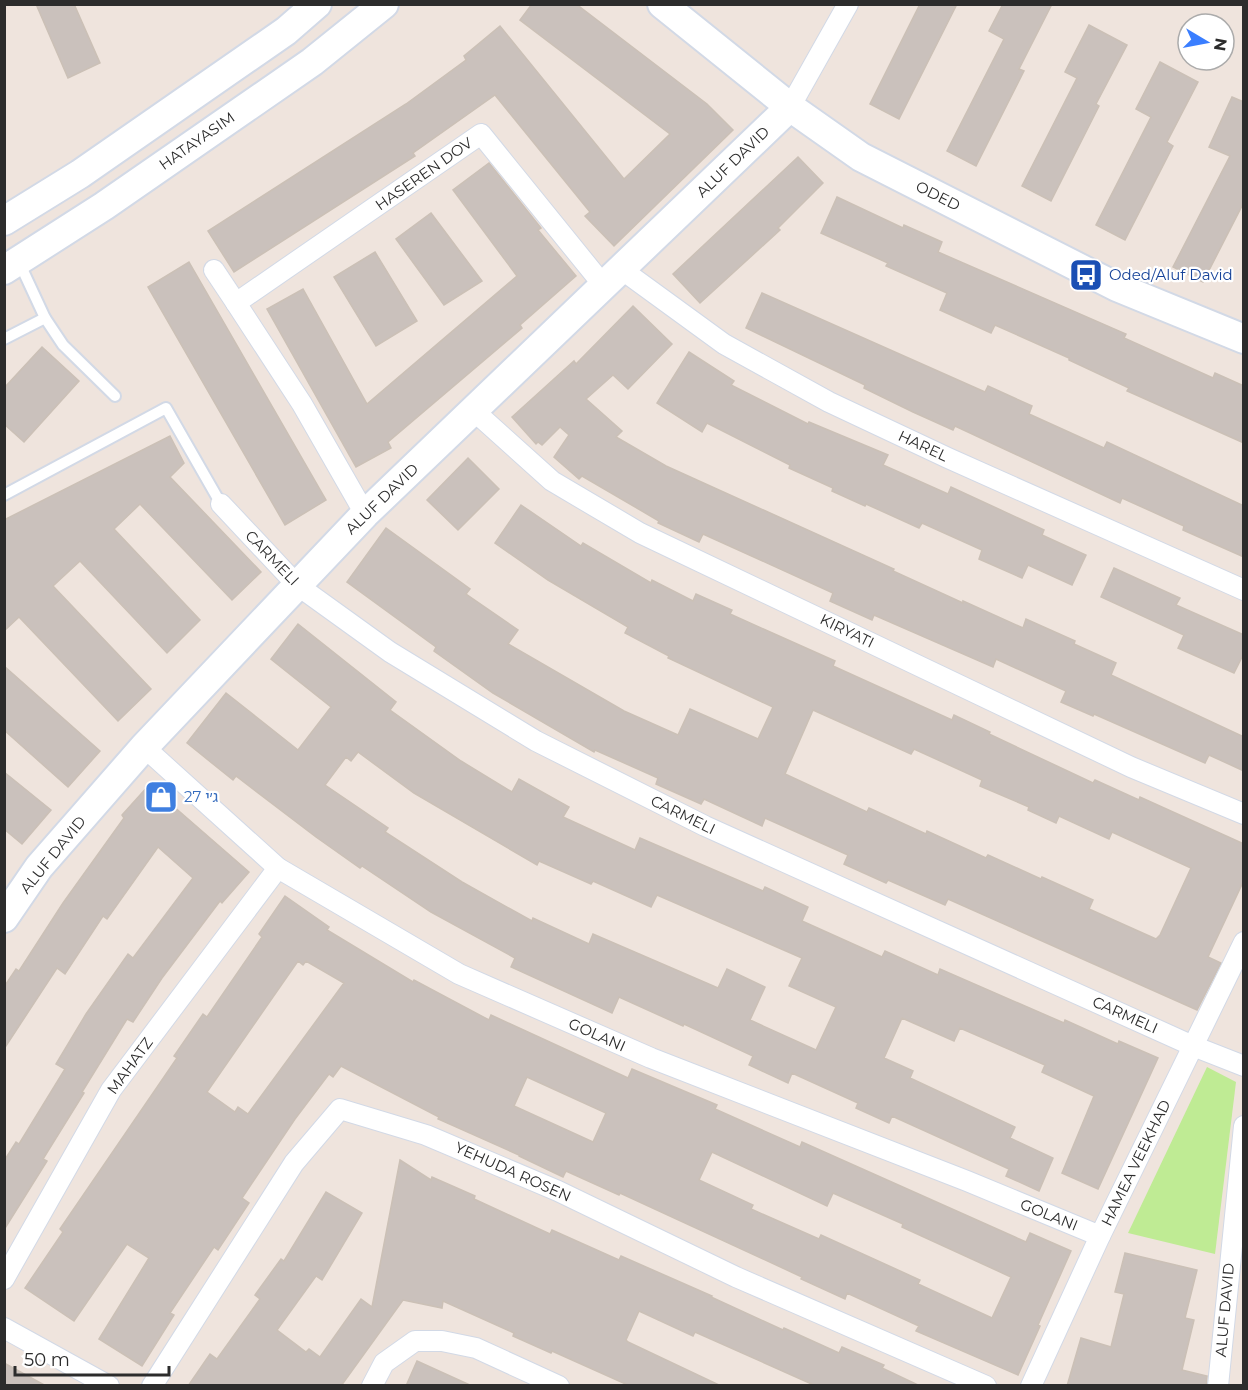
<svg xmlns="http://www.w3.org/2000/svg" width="1248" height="1390" font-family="Montserrat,'Noto Sans Hebrew',sans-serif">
<rect width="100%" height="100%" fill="#efe4dd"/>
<polygon fill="#bfeb94" points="1207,1067 1236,1082 1215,1254 1128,1233"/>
<g fill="#cac1bc" stroke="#cbc0b6" stroke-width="1.5" fill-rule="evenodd">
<polygon points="36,4 74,4 100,63 68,78"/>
<polygon points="532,4 576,4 707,104 733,130 614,246 585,216 590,212 495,95 413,153 415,156 234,272 208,231 406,104 466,60 464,56 500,26 624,179 670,134 520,20"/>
<polygon points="920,4 957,4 899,119 870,104"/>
<polygon points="1003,4 1052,4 1019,69 1024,71 976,166 947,151 1004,39 989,31"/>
<polygon points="1089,25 1127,45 1096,104 1099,106 1051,201 1022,186 1077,78 1065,72"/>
<polygon points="1160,62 1198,82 1167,142 1173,146 1125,240 1096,225 1151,117 1136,109"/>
<polygon points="1232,97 1244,102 1244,202 1203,282 1173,267 1230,156 1209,147"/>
<polygon points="798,157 823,183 778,228 780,230 700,303 673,274"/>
<polygon points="489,163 541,228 538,230 576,276 520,325 522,328 388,442 391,448 356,467 267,309 303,289 367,404 517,276 453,190"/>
<polygon points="837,197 903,228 904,225 942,242 938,252 1126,334 1124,338 1213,378 1215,373 1244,386 1244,443 1127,391 1129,388 1069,360 1069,358 995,325 991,333 940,310 947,293 886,266 888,263 821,233"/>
<polygon points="431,213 482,281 444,305 396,239"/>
<polygon points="375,252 417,321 376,346 334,277"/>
<polygon points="189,262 326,500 285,525 148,287"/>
<polygon points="762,293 985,392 988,386 1032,406 1029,414 1104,448 1107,442 1244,506 1244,557 1183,530 1184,526 1122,498 1120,503 955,426 953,430 913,412 864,388 865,385 746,328"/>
<polygon points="633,306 672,344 628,389 613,375 586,399 622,431 616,437 666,466 894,569 893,571 963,603 963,601 1023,628 1026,619 1075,641 1074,644 1116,663 1111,675 1244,737 1244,771 1209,755 1205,763 1094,714 1093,716 1061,702 1066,691 996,659 993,667 874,615 872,620 830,601 833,593 703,534 699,542 658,523 659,521 582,476 579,479 554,457 569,435 560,427 542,445 538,442 536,444 512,417 574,361 576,364"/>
<polygon points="42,347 79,381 24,442 4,424 4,388"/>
<polygon points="689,352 734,381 731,385 808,424 809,422 888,455 883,465 948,494 951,487 1044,530 1042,535 1086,555 1072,585 1028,565 1022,578 979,559 982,550 922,523 919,528 866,504 865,506 832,491 833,488 789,468 790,465 707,423 702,432 657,403"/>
<polygon points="170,436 184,463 170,477 261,572 232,600 140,504 114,529 200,620 167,653 80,561 53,586 151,689 118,721 19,617 4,631 4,520"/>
<polygon points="468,458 499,489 458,530 427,500"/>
<path d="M521,505l60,41 2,-3 68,40 1,-3 41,21 3,-7 36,16 -2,4 105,47 -2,5 119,54 2,-5 36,17 -1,2 104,49 2,-3 44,20 1,-3 104,47v36l-36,77 13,6 -24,47 -249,-111 -3,6 -57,-25 -2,3 -42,-19 4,-9 -83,-37 -3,8 -58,-27 -3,5 -45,-20 2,-6 -63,-28 -1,2 -101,-59 -59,-42 2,-4 -89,-65 39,-54 84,61 -4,5 52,36 -10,14 116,67 54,24 12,-26 68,30 15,-32 -105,-49 1,-2 -44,-23 3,-6 -80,-47 -53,-37zM813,710l98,44 3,-5 68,31 -2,6 49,21 -1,3 28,13 3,-7 50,23 3,-7 79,36 -31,67 -4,4 -67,-30 4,-9 -51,-23 -1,2 -53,-24 -2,3 -59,-27 -1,3 -57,-26 -2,4 -82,-38z"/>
<polygon points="1114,568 1180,598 1176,605 1244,635 1244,653 1234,673 1178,648 1184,635 1101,597"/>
<path d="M298,624l98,78 -6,8 71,51 51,31 7,-13 50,28 -6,10 72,33 5,-12 123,53 2,-4 43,20 -6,14 80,36 3,-6 53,24 2,-6 124,54 1,-3 53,24 1,-3 39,17 -60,131 -36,-16 32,-77 -52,-24 3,-7 -85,-37 -6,13 -52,-23 -18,40 29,13 -3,7 105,49 -5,11 43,20 -14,33 -33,-15 3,-7 -117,-53 -3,7 -33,-15 2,-5 -66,-30 -4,10 -39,-18 4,-9 -69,-32 -1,2 -64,-29 -7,16 -101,-46 4,-9 -84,-46 -69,-46 -2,2 -44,-31 -80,-61 -3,4 -46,-37 39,-50 72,57 33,-43 -60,-48zM358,752l56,41 123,72 2,-4 52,23 2,-3 58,26 6,-12 145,63 -13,28 47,21 -20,43 -66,-30 15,-33 -38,-18 -9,19 -125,-54 -4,10 -56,-26 -1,3 -70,-39 -77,-50 3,-4 -63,-43 21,-28 5,4z"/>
<polygon points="4,666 100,751 68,787 4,730"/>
<polygon points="4,772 51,810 22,844 4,829"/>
<polygon points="149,785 249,872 222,903 220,901 162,978 133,1022 127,1019 82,1092 84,1093 43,1159 47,1161 4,1230 4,1161 16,1142 19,1144 65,1069 56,1064 86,1014 128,954 133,958 193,878 158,847 107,919 103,916 65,974 57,968 4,1049 4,987 16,969 19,971 63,903 124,818 122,815"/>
<path d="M285,896l44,31 -2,3 86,52 1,-2 75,40 2,-5 137,63 4,-9 85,36 -2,4 85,38 2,-5 224,100 4,-9 41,18 -33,74 2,1 -22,49 -102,-44 3,-5 -72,-33 -2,6 -44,-20 1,-2 -182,-84 -1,2 -53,-24 -3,6 -44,-21v-1l-81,-36 1,-2 -98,-51 -8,11 -4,-3 -34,45 -53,79 7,5 -31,47 -4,-3 -44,66 4,2 -32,51 -43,-27 50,-81 -22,-14 -53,77 -49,-33 38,-56 -3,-3 117,-171 -3,-2 29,-42 4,3 55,-80 -3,-3zM298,961l5,4 3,-4 38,22 -96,131 -10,-7 -3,5 -28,-20zM527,1077l79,36 -13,29 -79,-36zM712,1152l115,54 6,-13 70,31 -1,3 109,50 -19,41 -74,-34 2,-4 -99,-45 -2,4 -68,-30 2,-4 -54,-25z"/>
<polygon points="400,1160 431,1180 432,1177 475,1196 474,1199 550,1234 552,1230 619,1260 621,1256 712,1296 711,1297 783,1330 784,1328 839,1353 842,1347 884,1365 882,1368 920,1386 816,1386 695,1332 693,1336 639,1311 626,1340 628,1342 721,1386 630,1386 552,1351 551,1353 513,1336 514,1333 443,1301 442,1308 403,1300 341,1386 188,1386 210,1354 217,1359 260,1299 255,1295 281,1259 284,1261 326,1192 362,1213 322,1280 316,1276 277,1330 306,1352 309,1349 320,1357 361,1299 372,1307"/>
<polygon points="1125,1253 1197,1270 1185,1318 1194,1320 1182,1370 1207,1376 1206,1386 1067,1386 1081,1338 1111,1347 1124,1294 1115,1292"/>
<polygon points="417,1361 472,1386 406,1386"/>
<polygon points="4,1363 46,1386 4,1386"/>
</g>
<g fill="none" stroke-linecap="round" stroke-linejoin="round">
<defs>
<g id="lane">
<polyline points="19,262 45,318 63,345 115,396"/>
<polyline points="4,339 45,318"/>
<polyline points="4,495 166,408 221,504"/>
</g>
<g id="street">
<polyline points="790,107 848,4"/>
<polyline points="621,269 724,344 829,402 948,458 1244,590"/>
<polyline points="214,270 236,303"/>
<polyline points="473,410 552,481 640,533 1131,767 1244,814"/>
<polyline points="221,504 297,585 390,652 536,741 705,826 1193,1046 1244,1066"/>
<polyline points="365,514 302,404 236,303 481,134 604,286"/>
<polyline points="144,747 278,868 459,974 651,1058 967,1181 1100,1236"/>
<polyline points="4,1279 111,1090 278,868"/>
<polyline points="4,1328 109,1386"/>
<polyline points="152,1386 294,1163 340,1109 426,1135 558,1191 736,1277 986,1386"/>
<polyline points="372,1386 384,1363 415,1341 442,1341 476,1348 559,1386"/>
<polyline points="1031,1386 1100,1236 1244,942"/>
<polyline points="1218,1386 1244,1126"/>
</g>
<g id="secondary">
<polyline points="662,4 790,107 861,157 1117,287 1244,339"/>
<polyline points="4,221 80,174 286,31 317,4"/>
<polyline points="4,270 104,206 312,62 384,4"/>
<polyline points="4,918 39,867 144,747 365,514 790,107"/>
</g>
</defs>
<use href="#lane" stroke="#d2d9e6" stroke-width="14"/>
<use href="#street" stroke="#d2d9e6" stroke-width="22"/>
<use href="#secondary" stroke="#d2d9e6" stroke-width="32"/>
<use href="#lane" stroke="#fff" stroke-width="10"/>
<use href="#street" stroke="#fff" stroke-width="20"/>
<use href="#secondary" stroke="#fff" stroke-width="28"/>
</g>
<defs>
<symbol id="bus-square" viewBox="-11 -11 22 22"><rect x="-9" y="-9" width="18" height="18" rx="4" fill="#1a4fb4" stroke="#fff"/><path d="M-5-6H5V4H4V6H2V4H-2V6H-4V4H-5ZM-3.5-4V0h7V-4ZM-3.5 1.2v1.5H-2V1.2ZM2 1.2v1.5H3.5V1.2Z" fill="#fff"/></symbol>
<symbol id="shop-square" viewBox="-11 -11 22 22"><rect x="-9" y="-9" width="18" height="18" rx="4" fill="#3f7fe0" stroke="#fff"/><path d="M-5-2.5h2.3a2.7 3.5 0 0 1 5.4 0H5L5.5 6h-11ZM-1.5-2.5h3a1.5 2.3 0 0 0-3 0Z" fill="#fff"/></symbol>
</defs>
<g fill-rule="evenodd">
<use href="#bus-square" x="1067" y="256" width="38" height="38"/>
<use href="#shop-square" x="142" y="778" width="38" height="38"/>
</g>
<g text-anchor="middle" stroke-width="4.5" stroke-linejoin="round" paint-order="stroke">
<g font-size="15" fill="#2c2c2c" stroke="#fff">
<text transform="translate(197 141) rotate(-35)" y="5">HATAYASIM</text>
<text transform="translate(733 162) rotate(-44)" y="5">ALUF DAVID</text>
<text transform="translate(424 174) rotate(-35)" y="5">HASEREN DOV</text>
<text transform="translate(938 196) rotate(27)" y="5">ODED</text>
<text transform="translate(923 446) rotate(25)" y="5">HAREL</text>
<text transform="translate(382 499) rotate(-44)" y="5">ALUF DAVID</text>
<text transform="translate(272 558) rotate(46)" y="5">CARMELI</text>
<text transform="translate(847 631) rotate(26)" y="5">KIRYATI</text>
<text transform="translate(683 815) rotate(26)" y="5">CARMELI</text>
<text transform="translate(53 855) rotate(-51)" y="5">ALUF DAVID</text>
<text transform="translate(1125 1015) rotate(24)" y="5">CARMELI</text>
<text transform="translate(597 1035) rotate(24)" y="5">GOLANI</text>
<text transform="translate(130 1066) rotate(-54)" y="5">MAHATZ</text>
<text transform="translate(1136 1163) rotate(-64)" y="5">HAMEA VEEKHAD</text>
<text transform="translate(513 1172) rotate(24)" y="5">YEHUDA ROSEN</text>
<text transform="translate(1049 1215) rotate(22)" y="5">GOLANI</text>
<text transform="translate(1225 1310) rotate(-85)" y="5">ALUF DAVID</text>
</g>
<g font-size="15" fill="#164399" stroke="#fff" text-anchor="start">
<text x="1109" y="280">Oded/Aluf David</text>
</g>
<g font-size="15" fill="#366cbe" stroke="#fff" text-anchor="start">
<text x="184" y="802">ג׳י 27</text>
</g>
</g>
<rect width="1248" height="1390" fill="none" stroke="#2c2c2c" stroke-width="12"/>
<g transform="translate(1206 42) rotate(100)"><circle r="28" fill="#ffffff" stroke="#ababab" stroke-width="1.5"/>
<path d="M0-4.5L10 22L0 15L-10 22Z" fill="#3a7eff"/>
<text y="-9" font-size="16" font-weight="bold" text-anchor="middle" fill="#2c2c2c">N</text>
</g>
<path d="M15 1366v9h154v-9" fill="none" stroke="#2c2c2c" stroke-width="3"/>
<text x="24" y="1366" font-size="18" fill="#2c2c2c" stroke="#ffffff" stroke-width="4.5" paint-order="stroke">50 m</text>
</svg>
